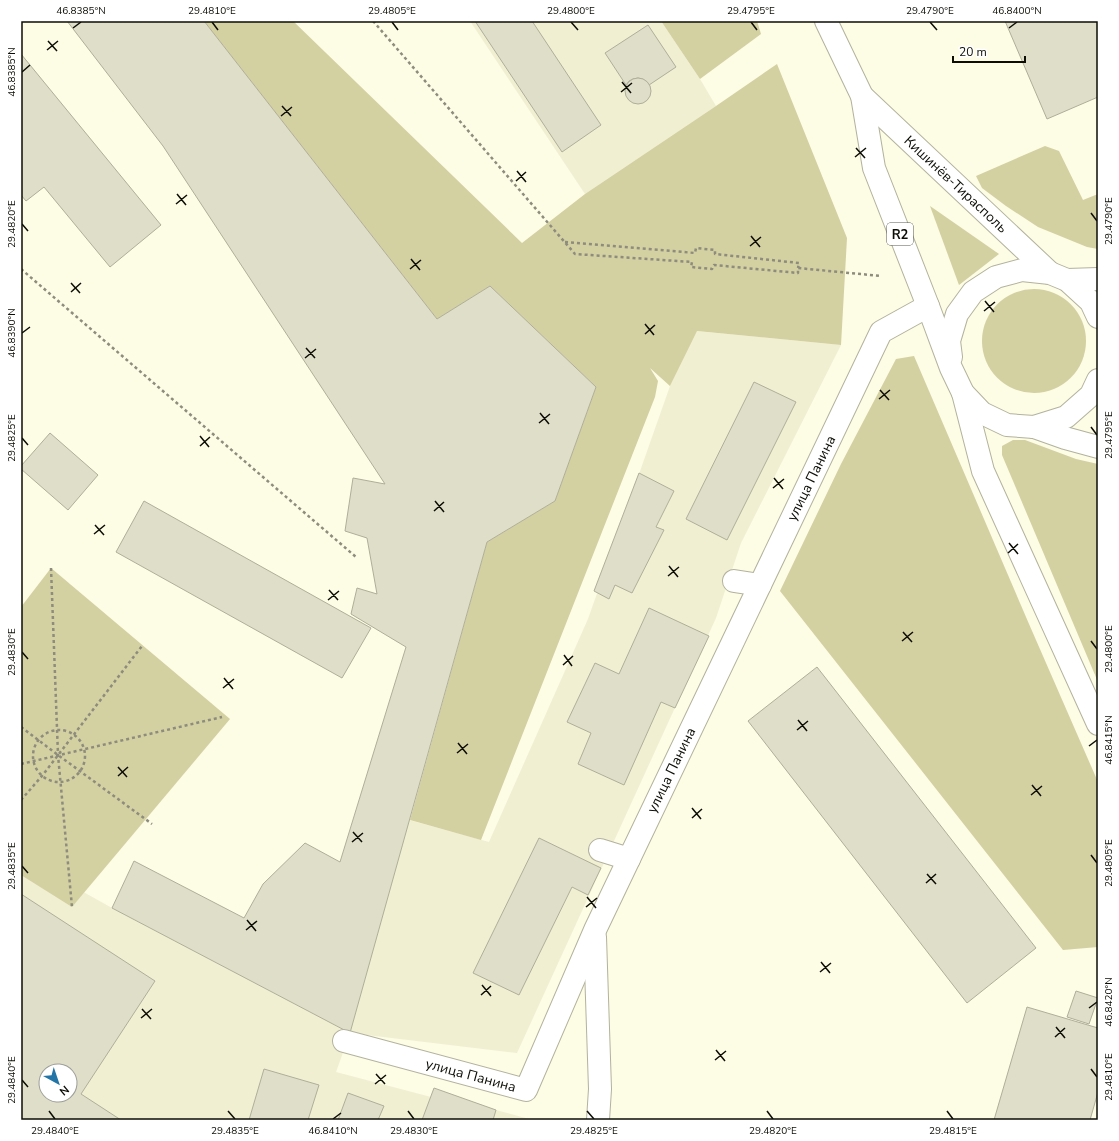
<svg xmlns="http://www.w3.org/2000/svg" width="1119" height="1141" font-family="'Nunito Sans',sans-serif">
<rect width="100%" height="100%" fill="#fdfce5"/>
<g fill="#f1efd2" fill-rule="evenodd">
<polygon points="470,21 661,21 700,79 716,106 585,194"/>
<path d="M696,331l145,14 -100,198 -25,75 -199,435 -167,-20 -14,39 95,25 3,-9 62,22 37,10h-512v-263l91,51 238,125 59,-213 80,22 99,-223 82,-233zM46,1071h24v24h-24z"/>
</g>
<g fill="#d3d0a2">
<polygon points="204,21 293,21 522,243 585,194 716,106 777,64 847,238 841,345 697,331 670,386 650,368 658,381 655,397 481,840 410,820 487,542 555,501 596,387 490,286 437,319"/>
<polygon points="661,21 757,21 761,34 700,79"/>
<polygon points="1045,146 1059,151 1083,200 1098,194 1098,249 1087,247 1038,227 1006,206 982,188 976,176"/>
<polygon points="930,206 999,254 959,285"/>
<circle cx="1034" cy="341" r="52"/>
<polygon points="914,356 1029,624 1098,782 1098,947 1063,950 780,591 841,464 896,359"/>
<polygon points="1013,440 1025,440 1076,459 1098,464 1098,682 1002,455 1002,446"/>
<polygon points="51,568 230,719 72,907 21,875 21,607"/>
</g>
<g fill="#dfdec8" stroke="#afae99" fill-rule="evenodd">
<polygon points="67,21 204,21 437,319 490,286 596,387 555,501 487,542 350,1033 112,908 134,861 244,918 263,884 305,843 340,862 406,647 351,614 357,588 377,594 367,538 345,531 353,478 385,484 163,146"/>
<polygon points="475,21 532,21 601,125 562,152"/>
<polygon points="1005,21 1098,21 1098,97 1047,119"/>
<polygon points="648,25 676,67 649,85 646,81 642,79 638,78 633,79 629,81 626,85 605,53"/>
<polygon points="21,54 161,225 110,267 44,187 26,201 21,195"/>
<circle cx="638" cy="91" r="13"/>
<polygon points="754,382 796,402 727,540 686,519"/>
<polygon points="50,433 98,475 68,510 21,469 21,466"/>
<polygon points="639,473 674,491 656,527 664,530 632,593 615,585 609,599 594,591"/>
<polygon points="144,501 371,628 342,678 116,552"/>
<polygon points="649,608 709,636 675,708 661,702 624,785 578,764 591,733 567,722 595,663 619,674"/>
<polygon points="817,667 1036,948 967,1003 748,721"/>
<polygon points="539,838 601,868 588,895 572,887 519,995 473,973"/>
<path d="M21,894l134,87 -74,113 40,26h-100zM46,1071h24v24h-24z"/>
<polygon points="1076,991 1098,998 1089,1024 1067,1017"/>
<polygon points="1027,1007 1098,1028 1098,1092 1090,1120 994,1120"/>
<polygon points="264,1069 319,1085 308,1120 249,1120"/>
<polygon points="434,1088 496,1110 493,1120 422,1120"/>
<polygon points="348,1093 384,1106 378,1120 338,1120"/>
</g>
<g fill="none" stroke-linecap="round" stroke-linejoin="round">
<defs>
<g id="minor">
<polyline points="963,393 983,471 1098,724"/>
<polyline points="734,581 760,585"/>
<polyline points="600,850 629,859"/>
<polyline points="595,937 600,1089 598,1120"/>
<polyline points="344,1041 526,1090 595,930 881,332 928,306"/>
</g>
<g id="major">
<polyline points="826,21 862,96 874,168 928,306 951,368 963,393 982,413 1007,425 1034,427 1065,438 1098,447"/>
<polyline points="862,96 1050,273"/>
<polyline points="1067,280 1098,279"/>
<polyline points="951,357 949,341 957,314 973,292 996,277 1022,270 1050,273 1067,280 1091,302 1098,317"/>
<polyline points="1034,427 1066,417 1091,395 1098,380"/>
</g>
</defs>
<use href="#minor" stroke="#b3b29d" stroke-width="24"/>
<use href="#major" stroke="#b3b29d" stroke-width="24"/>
<g stroke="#8d8c7d" stroke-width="2.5" stroke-dasharray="3 3" stroke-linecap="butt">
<polyline points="373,21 575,254 692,262 691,267 712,269 714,265 798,273 798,268 881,276"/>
<polyline points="565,242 695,253 696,248 715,250 715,254 799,263 798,268"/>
<polyline points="21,269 356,557"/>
<polyline points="51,568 58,755 72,907"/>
<polyline points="21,727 58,755 152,824"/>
<circle cx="59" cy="756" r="26"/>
<polyline points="21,764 222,717"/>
<polyline points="21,800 42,776 142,646"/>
</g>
<use href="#minor" stroke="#fff" stroke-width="22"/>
<use href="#major" stroke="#fff" stroke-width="22"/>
</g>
<path fill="none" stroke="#0d0d06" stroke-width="1.5" d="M212,22l6,8M392,22l6,8M571,22l7,8M751,22l6,8M930,22l7,8M73,28l8,-6M1009,28l8,-6M48,41l9,10M47,50l11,-9M22,72l8,-7M622,82l9,11M621,92l11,-9M282,106l9,10M281,116l11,-9M856,148l9,10M855,157l11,-9M517,171l9,11M516,181l10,-9M177,194l9,11M176,204l11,-9M1091,213l6,8M22,224l6,7M751,236l9,11M750,246l11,-9M411,259l9,11M410,269l11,-9M71,283l9,10M71,292l10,-9M985,301l9,11M984,311l11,-9M645,324l9,11M22,333l8,-6M645,334l10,-9M306,348l9,10M305,358l11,-9M880,390l9,10M879,399l11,-9M540,413l9,11M539,423l11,-9M1091,427l6,8M200,436l9,11M22,438l6,7M200,446l10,-9M774,478l9,11M773,488l11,-9M435,501l9,11M434,511l10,-9M95,525l9,10M94,534l11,-9M1009,543l9,11M1008,553l10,-9M669,566l9,11M668,576l11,-9M329,590l9,10M328,600l11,-9M903,632l9,10M902,641l11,-9M1091,641l6,8M22,652l6,7M564,655l8,11M563,665l10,-9M224,678l9,11M223,688l11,-9M798,720l9,11M797,730l11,-9M458,743l9,11M1089,746l8,-6M457,753l11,-9M118,767l9,10M118,776l10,-9M1032,785l9,11M1031,795l11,-9M692,808l9,11M692,818l10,-9M353,832l9,10M352,842l11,-9M1091,855l6,8M22,866l6,7M927,874l9,10M926,883l10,-9M587,897l9,11M586,907l11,-9M247,920l9,11M246,930l11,-9M821,962l9,11M820,972l11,-9M482,985l9,11M481,995l10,-9M1089,1008l8,-6M142,1009l9,10M141,1018l11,-9M1056,1027l9,11M1055,1037l10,-9M716,1050l9,11M715,1060l11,-9M1091,1069l6,8M376,1074l9,10M22,1080l6,7M375,1084l11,-9M49,1111l6,8M228,1111l7,8M408,1111l6,8M587,1111l7,8M767,1111l6,8M947,1111l6,8M333,1119l8,-6"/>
<g text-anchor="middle" stroke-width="3" stroke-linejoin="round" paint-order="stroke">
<rect fill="#fff" stroke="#565651" stroke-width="1" x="887" y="223" width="26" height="22" rx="3"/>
<g font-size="13" font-weight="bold" fill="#0d0d06">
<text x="900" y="239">R2</text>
</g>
<g font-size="14" fill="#0d0d06" stroke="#fff">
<text transform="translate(956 184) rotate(43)" y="5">Кишинёв-Тирасполь</text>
<text transform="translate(811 478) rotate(-64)" y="5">улица Панина</text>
<text transform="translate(671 770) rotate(-64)" y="5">улица Панина</text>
<text transform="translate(471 1075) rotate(15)" y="5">улица Панина</text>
</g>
</g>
<rect width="1119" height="1141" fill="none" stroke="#ffffff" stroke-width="44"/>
<g transform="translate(58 1083) rotate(140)"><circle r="19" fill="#ffffff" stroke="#9e9e9b"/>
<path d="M0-3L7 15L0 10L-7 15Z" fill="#2275a6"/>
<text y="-6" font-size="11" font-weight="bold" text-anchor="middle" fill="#0d0d06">N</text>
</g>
<path d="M953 56v6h72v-6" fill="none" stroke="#0d0d06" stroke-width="2"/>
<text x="959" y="56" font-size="12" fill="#0d0d06" stroke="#ffffff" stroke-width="3" paint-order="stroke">20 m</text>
<rect x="22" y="22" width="1075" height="1097" fill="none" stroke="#0d0d06" stroke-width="1.5"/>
<g font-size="10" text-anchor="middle" fill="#0d0d06">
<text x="81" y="14">46.8385°N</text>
<text x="212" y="14">29.4810°E</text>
<text x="392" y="14">29.4805°E</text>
<text x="571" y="14">29.4800°E</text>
<text x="751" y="14">29.4795°E</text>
<text x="930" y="14">29.4790°E</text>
<text x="1017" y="14">46.8400°N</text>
<text transform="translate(11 72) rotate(-90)" y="4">46.8385°N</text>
<text transform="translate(1108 221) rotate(-90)" y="4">29.4790°E</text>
<text transform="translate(11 224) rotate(-90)" y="4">29.4820°E</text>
<text transform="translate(11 333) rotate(-90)" y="4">46.8390°N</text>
<text transform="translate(1108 435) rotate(-90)" y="4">29.4795°E</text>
<text transform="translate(11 438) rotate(-90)" y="4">29.4825°E</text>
<text transform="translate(1108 649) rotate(-90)" y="4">29.4800°E</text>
<text transform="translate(11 652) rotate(-90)" y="4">29.4830°E</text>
<text transform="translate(1108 740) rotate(-90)" y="4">46.8415°N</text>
<text transform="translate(1108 863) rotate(-90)" y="4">29.4805°E</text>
<text transform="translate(11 866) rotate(-90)" y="4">29.4835°E</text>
<text transform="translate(1108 1002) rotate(-90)" y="4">46.8420°N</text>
<text transform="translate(1108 1077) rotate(-90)" y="4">29.4810°E</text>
<text transform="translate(11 1080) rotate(-90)" y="4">29.4840°E</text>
<text x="55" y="1134">29.4840°E</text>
<text x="235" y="1134">29.4835°E</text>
<text x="333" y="1134">46.8410°N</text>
<text x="414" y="1134">29.4830°E</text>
<text x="594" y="1134">29.4825°E</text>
<text x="773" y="1134">29.4820°E</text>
<text x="953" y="1134">29.4815°E</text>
</g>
</svg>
